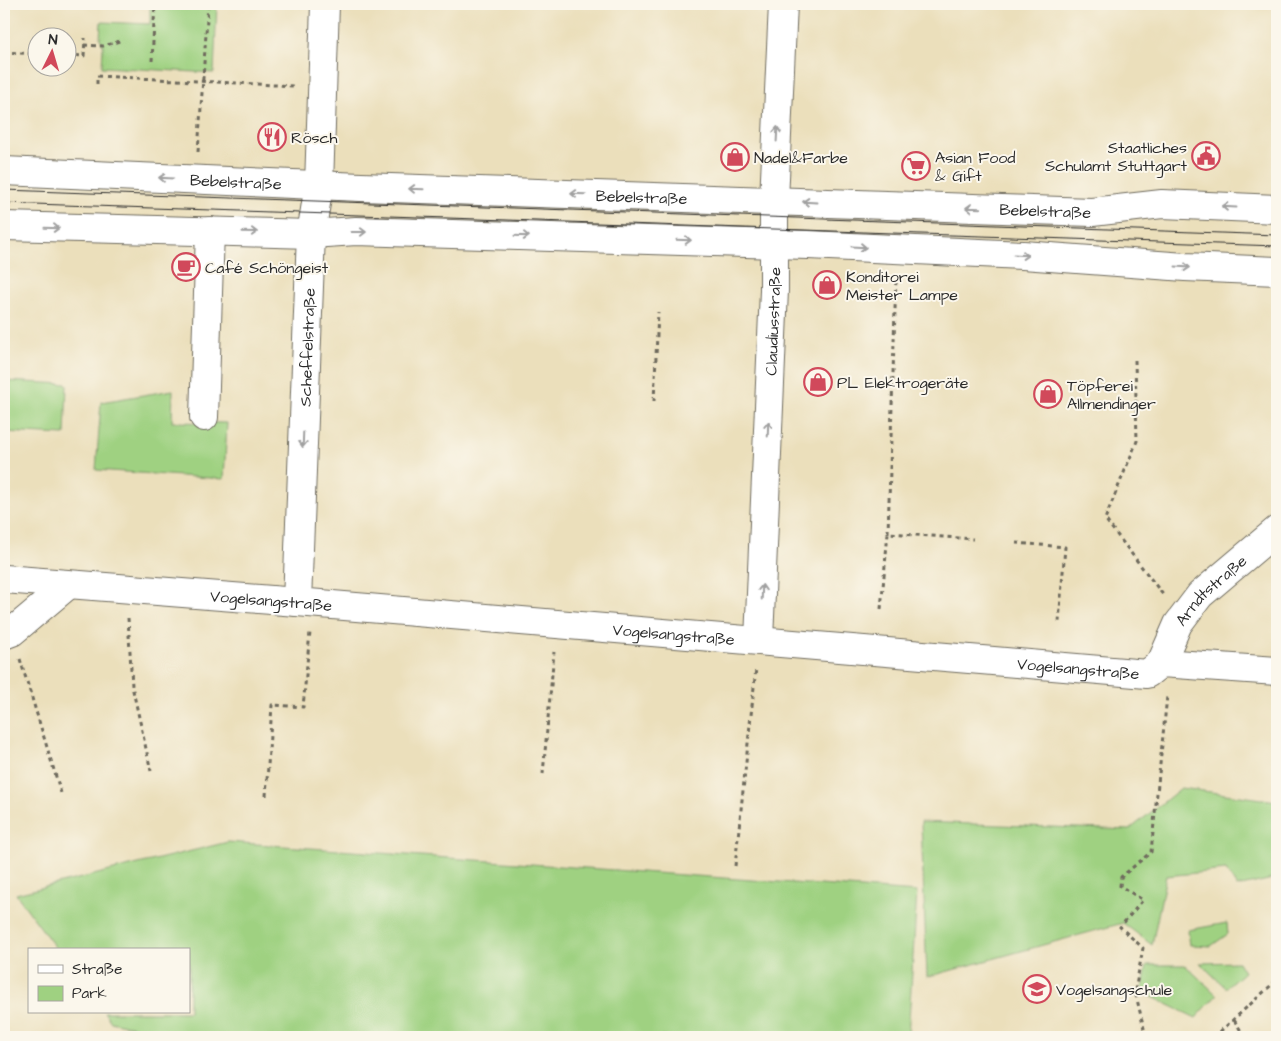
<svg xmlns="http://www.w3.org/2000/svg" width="1281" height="1041" font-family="'Architects Daughter',sans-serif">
<rect width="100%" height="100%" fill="#fbf7ec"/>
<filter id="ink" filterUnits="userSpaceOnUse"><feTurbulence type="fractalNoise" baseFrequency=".02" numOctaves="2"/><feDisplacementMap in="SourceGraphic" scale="10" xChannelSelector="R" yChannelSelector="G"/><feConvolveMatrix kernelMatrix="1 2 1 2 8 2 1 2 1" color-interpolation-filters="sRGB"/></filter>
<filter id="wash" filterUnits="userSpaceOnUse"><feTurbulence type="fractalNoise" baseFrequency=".0096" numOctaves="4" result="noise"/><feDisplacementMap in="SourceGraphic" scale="20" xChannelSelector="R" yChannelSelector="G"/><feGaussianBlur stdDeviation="1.12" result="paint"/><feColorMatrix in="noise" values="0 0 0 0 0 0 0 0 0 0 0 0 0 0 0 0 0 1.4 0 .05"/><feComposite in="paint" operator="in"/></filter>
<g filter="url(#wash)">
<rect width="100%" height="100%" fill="#ebdfbb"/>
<g fill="#9fd181" stroke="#657e56">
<polygon points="150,4 217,4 214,73 102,67 103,46 100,38 101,22 150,24"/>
<polygon points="4,381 67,384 65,435 4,432"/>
<polygon points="173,390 172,422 227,423 224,479 96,470 101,402"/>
<polygon points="1181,788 1277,801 1277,878 1237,887 1226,870 1166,876 1152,945 1123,923 927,977 921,822 1129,830"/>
<polygon points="228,842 917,892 908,1037 178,1037 111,1022 104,1012 189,1012 189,950 57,950 16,894"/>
<polygon points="1227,923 1228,934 1211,946 1190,945 1188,930"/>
<polygon points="1238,962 1244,972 1226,988 1200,963"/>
<polygon points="1147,965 1185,965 1217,995 1196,1018 1142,992"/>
</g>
</g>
<g filter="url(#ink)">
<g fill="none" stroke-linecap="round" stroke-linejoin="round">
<defs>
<g id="minor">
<path id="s1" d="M4,171l357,16 731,25 70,-8 115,5"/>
<polyline points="4,226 311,234 356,231 808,245 1023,255 1185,267 1277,271"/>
<polyline points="204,417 210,231"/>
<path id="s2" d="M4,579l293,23 850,72 14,-11 116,8"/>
<path id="s3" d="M297,602l14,-368 8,-49 6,-181"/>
<polyline points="4,635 12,632 68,585"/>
<path id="s4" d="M759,640l15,-350v-90l9,-196"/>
<path id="s5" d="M1161,663l17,-39 22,-29 77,-65"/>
</g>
</defs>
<use href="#minor" stroke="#6e6a5d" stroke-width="30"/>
<g stroke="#6e6a5d" stroke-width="3" stroke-dasharray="4 4" stroke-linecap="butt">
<polyline points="84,45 103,46 123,40"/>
<polyline points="4,52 38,54"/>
<polyline points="68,55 84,56 85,38"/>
<polyline points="152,61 155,4"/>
<polyline points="97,84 97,76 295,86"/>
<polyline points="198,152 208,4"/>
<polyline points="1135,360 1137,441 1105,519 1164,596"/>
<polyline points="654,401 658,312"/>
<polyline points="888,533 896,278"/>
<polyline points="1016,543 1065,547 1059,622"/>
<polyline points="881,609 888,533 973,539"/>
<polyline points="128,618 132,686 151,771"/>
<polyline points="20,659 61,793"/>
<polyline points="543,774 554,652"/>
<polyline points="266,796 272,705 303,707 310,632"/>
<polyline points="735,866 756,668"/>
<polyline points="1234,1020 1245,1037"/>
<polyline points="1146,1037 1135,991 1143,948 1120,927 1143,900 1120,886 1121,877 1151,852 1167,696"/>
<polyline points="1214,1037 1277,980"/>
</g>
<use href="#minor" stroke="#fff" stroke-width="28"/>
<g stroke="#2b2b2b" stroke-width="1">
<polyline points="4,190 1277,235"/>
<polyline points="4,203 1277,246"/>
</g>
</g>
<defs><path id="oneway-shaft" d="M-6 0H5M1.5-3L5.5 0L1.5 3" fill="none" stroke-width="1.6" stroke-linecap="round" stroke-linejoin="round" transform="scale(1.25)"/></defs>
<g stroke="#a0a0a0">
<use href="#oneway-shaft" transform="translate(777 134) rotate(-87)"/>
<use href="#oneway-shaft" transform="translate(166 178) rotate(-177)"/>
<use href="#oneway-shaft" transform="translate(416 189) rotate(-178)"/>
<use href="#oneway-shaft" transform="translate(578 194) rotate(-178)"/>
<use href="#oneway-shaft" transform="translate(810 202) rotate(-177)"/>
<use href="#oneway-shaft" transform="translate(1229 207) rotate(-177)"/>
<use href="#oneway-shaft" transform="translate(973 208) rotate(-178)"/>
<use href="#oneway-shaft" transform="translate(52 228) rotate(2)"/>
<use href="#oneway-shaft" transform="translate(250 232) rotate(1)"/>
<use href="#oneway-shaft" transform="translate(359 232)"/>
<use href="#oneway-shaft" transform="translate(522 236) rotate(2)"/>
<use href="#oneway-shaft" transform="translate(684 240) rotate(2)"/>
<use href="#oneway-shaft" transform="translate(859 247) rotate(3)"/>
<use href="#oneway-shaft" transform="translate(1021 255) rotate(3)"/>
<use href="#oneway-shaft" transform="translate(1183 267) rotate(4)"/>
<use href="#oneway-shaft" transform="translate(768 429) rotate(-88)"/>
<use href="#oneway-shaft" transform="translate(303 440) rotate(92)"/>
<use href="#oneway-shaft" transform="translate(762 592) rotate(-88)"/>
</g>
</g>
<defs>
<symbol id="restaurant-ring" viewBox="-11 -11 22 22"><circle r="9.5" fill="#fbf7ec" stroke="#d1495b" stroke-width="1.5"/><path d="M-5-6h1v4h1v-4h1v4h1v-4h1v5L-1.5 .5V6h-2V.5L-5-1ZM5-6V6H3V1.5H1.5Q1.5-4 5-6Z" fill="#d1495b"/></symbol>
<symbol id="civic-ring" viewBox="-11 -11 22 22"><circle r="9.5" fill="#fbf7ec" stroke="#d1495b" stroke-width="1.5"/><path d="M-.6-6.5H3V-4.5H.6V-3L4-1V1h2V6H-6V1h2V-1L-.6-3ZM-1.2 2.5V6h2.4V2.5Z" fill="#d1495b"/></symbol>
<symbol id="shop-ring" viewBox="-11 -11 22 22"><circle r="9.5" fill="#fbf7ec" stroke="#d1495b" stroke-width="1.5"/><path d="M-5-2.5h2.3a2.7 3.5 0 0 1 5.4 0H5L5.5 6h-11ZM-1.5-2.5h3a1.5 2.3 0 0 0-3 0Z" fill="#d1495b"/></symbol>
<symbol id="supermarket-ring" viewBox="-11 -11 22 22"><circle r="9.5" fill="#fbf7ec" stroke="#d1495b" stroke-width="1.5"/><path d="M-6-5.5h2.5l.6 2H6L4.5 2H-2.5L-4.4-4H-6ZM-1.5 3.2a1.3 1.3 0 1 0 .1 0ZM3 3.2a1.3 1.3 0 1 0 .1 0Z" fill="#d1495b"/></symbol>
<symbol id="cafe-ring" viewBox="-11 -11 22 22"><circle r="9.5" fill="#fbf7ec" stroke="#d1495b" stroke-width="1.5"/><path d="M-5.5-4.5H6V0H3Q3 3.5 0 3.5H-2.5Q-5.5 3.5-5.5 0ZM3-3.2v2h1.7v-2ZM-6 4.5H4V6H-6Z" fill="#d1495b"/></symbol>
<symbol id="school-ring" viewBox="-11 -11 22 22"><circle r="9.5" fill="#fbf7ec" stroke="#d1495b" stroke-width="1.5"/><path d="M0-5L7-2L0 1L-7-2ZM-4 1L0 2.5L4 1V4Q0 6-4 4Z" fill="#d1495b"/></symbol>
</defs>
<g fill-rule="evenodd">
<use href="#restaurant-ring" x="256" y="121" width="32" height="32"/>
<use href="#civic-ring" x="1190" y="140" width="32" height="32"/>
<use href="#shop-ring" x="719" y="141" width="32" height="32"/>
<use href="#supermarket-ring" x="900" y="150" width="32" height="32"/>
<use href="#cafe-ring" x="170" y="251" width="32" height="32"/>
<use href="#shop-ring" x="811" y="269" width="32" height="32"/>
<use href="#shop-ring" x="802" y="366" width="32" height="32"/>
<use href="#shop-ring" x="1032" y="378" width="32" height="32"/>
<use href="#school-ring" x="1021" y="973" width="32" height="32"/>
</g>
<g text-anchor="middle" stroke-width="4" stroke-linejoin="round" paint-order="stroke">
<g font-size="16" fill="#2b2b2b" stroke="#fbf7ec" text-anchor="start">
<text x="291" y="143">Rösch</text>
<text x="1187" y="153" text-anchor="end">Staatliches<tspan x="1187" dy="18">Schulamt Stuttgart</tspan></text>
<text x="754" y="163">Nadel&amp;Farbe</text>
<text x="935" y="163">Asian Food<tspan x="935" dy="18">&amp; Gift</tspan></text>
<text x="205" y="273">Café Schöngeist</text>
<text x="846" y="282">Konditorei<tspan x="846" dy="18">Meister Lampe</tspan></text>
<text x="837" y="388">PL Elektrogeräte</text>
<text x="1067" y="391">Töpferei<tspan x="1067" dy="18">Allmendinger</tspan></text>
<text x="1056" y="995">Vogelsangschule</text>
</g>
<g font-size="16" fill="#2b2b2b" stroke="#fbf7ec">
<text dy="6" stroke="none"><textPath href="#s1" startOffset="232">Bebelstraße</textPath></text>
<text dy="6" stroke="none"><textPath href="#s1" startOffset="638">Bebelstraße</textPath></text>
<text dy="6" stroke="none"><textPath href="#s1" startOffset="1042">Bebelstraße</textPath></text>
<text dy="6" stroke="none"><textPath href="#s4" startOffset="319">Claudiusstraße</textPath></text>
<text dy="6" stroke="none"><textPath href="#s3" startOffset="255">Scheffelstraße</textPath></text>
<text dy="6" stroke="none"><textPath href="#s5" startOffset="90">Arndtstraße</textPath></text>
<text dy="6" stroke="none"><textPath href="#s2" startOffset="268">Vogelsangstraße</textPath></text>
<text dy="6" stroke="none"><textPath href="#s2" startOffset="672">Vogelsangstraße</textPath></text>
<text dy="6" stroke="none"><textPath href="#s2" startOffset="1078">Vogelsangstraße</textPath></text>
</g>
</g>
<rect width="1281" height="1041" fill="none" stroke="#fbf7ec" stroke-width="20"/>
<rect x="28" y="948" width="162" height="65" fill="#fbf7ec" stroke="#a8a59f"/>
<rect x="38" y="965" width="25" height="8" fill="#ffffff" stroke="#a8a59f"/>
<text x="72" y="974" font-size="15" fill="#2b2b2b">Straße</text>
<rect x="38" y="986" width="25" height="15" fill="#9fd181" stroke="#a8a59f"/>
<text x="72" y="998" font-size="15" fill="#2b2b2b">Park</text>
<g transform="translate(52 52) rotate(5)"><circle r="24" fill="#fbf7ec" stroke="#a8a59f"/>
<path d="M0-4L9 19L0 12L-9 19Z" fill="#d1495b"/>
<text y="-8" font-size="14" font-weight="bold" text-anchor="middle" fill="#2b2b2b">N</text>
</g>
</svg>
